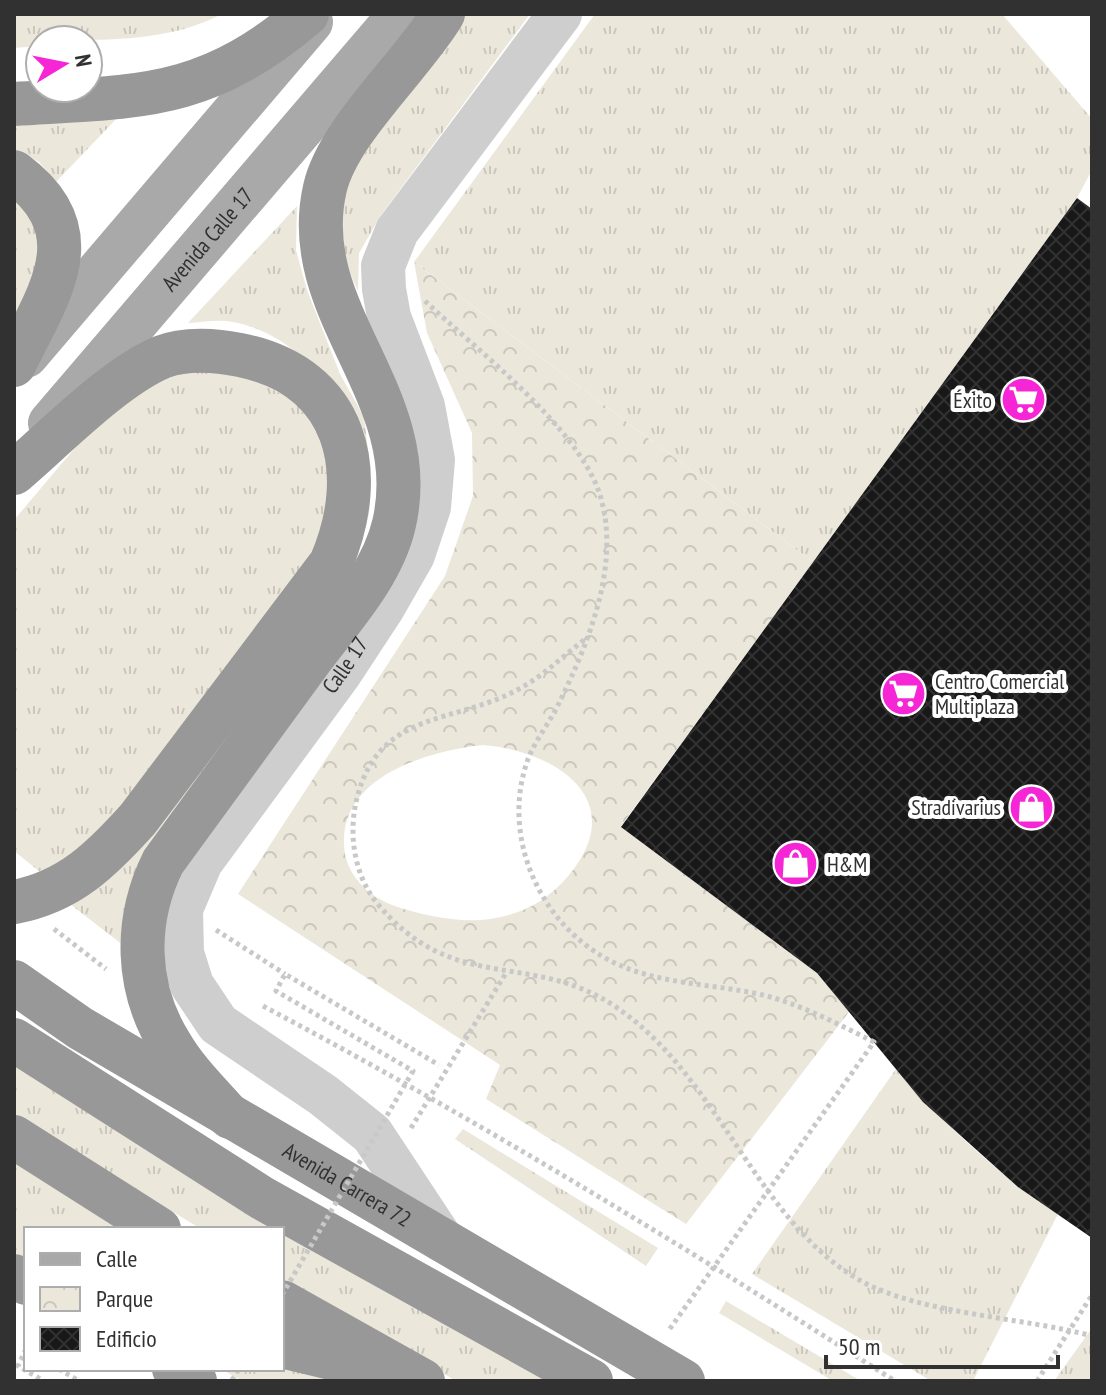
<svg xmlns="http://www.w3.org/2000/svg" width="1106" height="1395" font-family="'PT Sans Narrow',sans-serif">
<defs>
<pattern id="grass-tufts" width="24" height="20" patternUnits="userSpaceOnUse" patternTransform="scale(2)"><rect width="24" height="20" fill="#ece7db"/><path d="M3 7l-1-3M5 7V3M7 7l1-3M15 17l-1-3M17 17v-4M19 17l1-3" fill="none" stroke="#cbc7bc"/></pattern>
<pattern id="park-crowns" width="20" height="18" patternUnits="userSpaceOnUse" patternTransform="scale(2)"><rect width="20" height="18" fill="#ece7db"/><path d="M2 6a3 3 0 1 1 6 0M12 15a3 3 0 1 1 6 0" fill="none" stroke="#cbc7bc"/></pattern>
<pattern id="building-cross-hatch" width="8" height="8" patternUnits="userSpaceOnUse" patternTransform="scale(2)"><rect width="8" height="8" fill="#181818"/><path d="M0 0l8 8M0 8l8-8" fill="none" stroke="#313131"/></pattern>
</defs>
<rect width="100%" height="100%" fill="#fff"/>
<g fill="url(#grass-tufts)">
<path d="M14,14h208c-55,29 -122,26 -182,26v6l-26,2z"/>
<path d="M457,14h73l-149,201 -22,38 -1,38c-54,-109 39,-195 99,-277z"/>
<polygon points="595,14 1002,14 1092,119 1092,170 1077,198 813,562 414,262"/>
<polygon points="122,113 56,182 39,162 14,149 14,118"/>
<path d="M14,195c41,51 33,70 0,123z"/>
<path d="M297,206l-1,44 11,40 33,84 24,43 6,49 -1,48 -12,43 -229,392 -58,-45 256,-323 6,-192c-26,-32 -57,-59 -99,-67 -13,-3 -31,0 -45,1z"/>
<polygon points="175,365 233,368 309,409 334,470 330,521 308,563 145,787 49,879 14,851 14,520 107,410"/>
<polygon points="14,1061 557,1381 456,1381 282,1278 282,1229 201,1229 14,1115"/>
<path d="M896,1069c46,56 103,104 162,145l-85,167h-42l-179,-107z"/>
<polygon points="463,1129 658,1248 646,1266 455,1139"/>
<polygon points="14,1158 128,1229 26,1229 26,1260 14,1252"/>
<polygon points="726,1301 861,1381 833,1381 719,1313"/>
<polygon points="1092,1328 1092,1381 1054,1381 1087,1335"/>
<polygon points="282,1364 379,1381 242,1381 221,1369 282,1369"/>
</g>
<path fill="url(#park-crowns)" fill-rule="evenodd" d="M414,262l399,300 -192,264 196,147 32,39 -163,212 -200,-125 14,-34 -262,-171 207,-318 28,-80 -1,-63 -45,-100zM483,745c73,6 148,55 86,130 -17,20 -35,33 -60,40 -36,11 -79,3 -114,-9 -26,-9 -50,-31 -51,-61 -3,-70 85,-94 139,-100z"/>
<polygon fill="url(#building-cross-hatch)" points="1077,198 1092,209 1092,1238 1018,1187 923,1102 817,973 621,827"/>
<g fill="none" stroke-linecap="round" stroke-linejoin="round">
<g stroke="#c8c8c8" stroke-width="5" stroke-dasharray="4 4" stroke-linecap="butt">
<path d="M425,301c52,49 151,125 174,191 23,68 -9,148 -39,209 -10,22 -27,41 -34,64 -22,69 9,146 68,186 49,34 112,31 169,44 39,10 75,29 111,47l-205,288"/>
<path d="M584,640c-22,17 -42,37 -67,50 -63,34 -138,20 -160,108 -9,35 -3,76 19,104 78,95 154,47 240,105 102,69 140,211 240,271 59,36 167,39 236,58"/>
<polyline points="54,929 106,969"/>
<polyline points="216,930 285,974"/>
<path d="M263,1006c217,115 425,243 632,375"/>
<polyline points="411,1128 506,973"/>
<polyline points="26,1349 18,1366 44,1381"/>
<polyline points="59,1369 79,1381"/>
<polyline points="232,1380 239,1369"/>
<polyline points="1037,1381 1092,1295"/>
</g>
<path stroke="#cecece" stroke-width="44" id="s1" d="M442,1240l-70,-106 -49,-39 -105,-71 -26,-39 -10,-32 -1,-44 20,-47 139,-189 42,-64 31,-54 16,-48 4,-47 -10,-54 -34,-89 -5,-28 -1,-23 14,-35 163,-217"/>
<g stroke="#a9a9a9" stroke-width="44">
<polyline points="26,356 311,22"/>
<path id="s2" d="M50,423l350,-409"/>
</g>
<g stroke="#989898" stroke-width="44">
<path d="M14,104c127,-8 191,-3 293,-90"/>
<path d="M14,172c82,60 34,122 0,193"/>
<path d="M14,473c41,-35 100,-96 148,-116 23,-9 54,-7 78,-2 108,22 130,117 91,208l-193,256c-36,40 -69,73 -124,83"/>
<path id="s3" d="M14,982l66,46 603,353"/>
<polyline points="14,1040 262,1198 591,1381"/>
<path d="M230,1117c-20,-23 -44,-46 -59,-72 -36,-57 -37,-124 -8,-183 49,-67 97,-133 146,-200 31,-42 73,-86 85,-138 30,-129 -98,-212 -69,-336 13,-57 87,-122 118,-174"/>
<polyline points="14,1137 159,1229"/>
<polyline points="14,1276 26,1283"/>
<polyline points="282,1302 423,1381"/>
<polyline points="282,1346 365,1366"/>
<polyline points="174,1369 195,1381"/>
</g>
<polyline stroke="#c8c8c8" stroke-width="5" stroke-dasharray="4 4" stroke-linecap="butt" points="282,1295 413,1071 276,991 285,974 439,1065"/>
</g>
<defs>
<symbol id="supermarket-disc" viewBox="-11 -11 22 22"><circle r="9.5" fill="#f625d5" stroke="#fff"/><path d="M-6-5.5h2.5l.6 2H6L4.5 2H-2.5L-4.4-4H-6ZM-1.5 3.2a1.3 1.3 0 1 0 .1 0ZM3 3.2a1.3 1.3 0 1 0 .1 0Z" fill="#fff"/></symbol>
<symbol id="shop-disc" viewBox="-11 -11 22 22"><circle r="9.5" fill="#f625d5" stroke="#fff"/><path d="M-5-2.5h2.3a2.7 3.5 0 0 1 5.4 0H5L5.5 6h-11ZM-1.5-2.5h3a1.5 2.3 0 0 0-3 0Z" fill="#fff"/></symbol>
</defs>
<g fill-rule="evenodd">
<use href="#supermarket-disc" x="998" y="374" width="51" height="51"/>
<use href="#supermarket-disc" x="878" y="668" width="51" height="51"/>
<use href="#shop-disc" x="1006" y="782" width="51" height="51"/>
<use href="#shop-disc" x="770" y="838" width="51" height="51"/>
</g>
<g text-anchor="middle" stroke-width="8" stroke-linejoin="round" paint-order="stroke">
<g font-size="22" fill="#313131" stroke="#fff">
<text dy="8" stroke="none"><textPath href="#s2" startOffset="242">Avenida Calle 17</textPath></text>
<text dy="8" stroke="none"><textPath href="#s1" startOffset="736">Calle 17</textPath></text>
<text dy="8" stroke="none"><textPath href="#s3" startOffset="390">Avenida Carrera 72</textPath></text>
</g>
<g font-size="22" fill="#313131" stroke="#fff" text-anchor="end">
<text x="992" y="408">Éxito</text>
<text x="935" y="689" text-anchor="start">Centro Comercial<tspan x="935" dy="25">Multiplaza</tspan></text>
<text x="1001" y="815">Stradivarius</text>
<text x="827" y="872" text-anchor="start">H&amp;M</text>
</g>
</g>
<rect width="1106" height="1395" fill="none" stroke="#313131" stroke-width="32"/>
<rect x="24" y="1227" width="260" height="144" fill="#ffffff" stroke="#adadad" stroke-width="2"/>
<rect x="40" y="1253" width="40" height="12" fill="#a9a9a9" stroke="#adadad" stroke-width="2"/>
<text x="96" y="1267" font-size="24" fill="#313131">Calle</text>
<rect x="40" y="1287" width="40" height="24" fill="url(#park-crowns)" stroke="#adadad" stroke-width="2"/>
<text x="96" y="1307" font-size="24" fill="#313131">Parque</text>
<rect x="40" y="1327" width="40" height="24" fill="url(#building-cross-hatch)" stroke="#adadad" stroke-width="2"/>
<text x="96" y="1347" font-size="24" fill="#313131">Edificio</text>
<g transform="translate(64 64) rotate(80)"><circle r="38" fill="#ffffff" stroke="#adadad" stroke-width="2"/>
<path d="M0-6L14 30L0 20L-14 30Z" fill="#f625d5"/>
<text y="-12" font-size="22" font-weight="bold" text-anchor="middle" fill="#313131">N</text>
</g>
<path d="M826 1355v12h232v-12" fill="none" stroke="#313131" stroke-width="4"/>
<text x="838" y="1355" font-size="24" fill="#313131" stroke="#ffffff" stroke-width="6" paint-order="stroke">50 m</text>
</svg>
